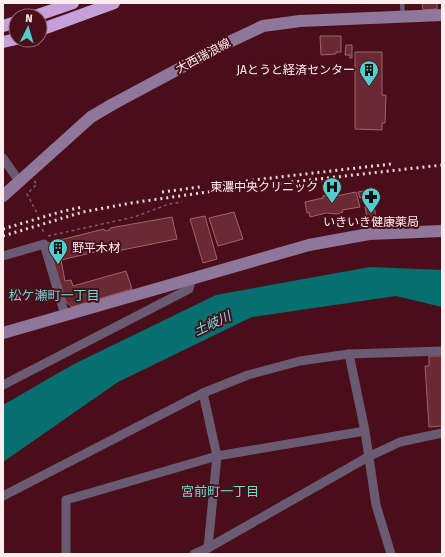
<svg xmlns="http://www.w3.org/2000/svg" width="445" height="557" font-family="'Fira Sans','Noto Sans JP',sans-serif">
<rect width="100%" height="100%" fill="#4a0e1b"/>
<polygon fill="#05706f" points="370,267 442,270 442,307 396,296 252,317 118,382 3,462 3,405 74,364 216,295"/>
<g fill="#692a34" stroke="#a56168">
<polygon points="422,3 437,3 437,9 423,10"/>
<polygon points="320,36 341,36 341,52 336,52 336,54 321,55"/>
<polygon points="346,45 352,45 352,58 350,58 350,55 345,55"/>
<polygon points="355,52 382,52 382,95 386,95 385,123 382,123 382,130 355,129"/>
<polygon points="374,189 376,195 360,198 358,192"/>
<polygon points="356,192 360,207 342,210 343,212 337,214 326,213 310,217 309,212 307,213 305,202 323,198 323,196 335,194 336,196"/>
<polygon points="374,206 377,222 368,223 365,207"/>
<polygon points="234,212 243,239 218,246 209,218"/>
<polygon points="205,216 217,259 203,263 190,219"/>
<polygon points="172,217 177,239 117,251 116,247 61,260 65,281 71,280 73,286 126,271 132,289 72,307 66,302 48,243 104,229 105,231 110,230 110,228"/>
<polygon points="429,356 442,356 442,426 429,427 425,366 429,366"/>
</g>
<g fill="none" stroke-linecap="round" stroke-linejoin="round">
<g stroke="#875a63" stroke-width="1.5" stroke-dasharray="3 3" stroke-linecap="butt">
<polyline points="34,181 37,184 27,194 38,215"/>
<polyline points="42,229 45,234"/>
<polyline points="48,236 134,217 169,204 182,202"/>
</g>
<polyline stroke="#6a5b72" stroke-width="4.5" points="402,3 403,16"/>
<g stroke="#6a5b72" stroke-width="9">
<polyline points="3,158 19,181"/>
<polyline points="3,256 44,244 65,315"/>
<polyline points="349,354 365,431 376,505 391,554"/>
<polyline points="3,385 189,289 192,278"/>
<polyline points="203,393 217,456 208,548"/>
<polyline points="3,496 203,393 248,375 300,361 349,354 442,351"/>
<polyline points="66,554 66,500 217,456 365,431"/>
<polyline points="194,554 208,548 368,457 400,442 442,433"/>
</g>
<g stroke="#8e779b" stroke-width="12">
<polyline points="3,196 91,117 113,104 227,43 263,26 300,21 442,15"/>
<polyline points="3,333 309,245 369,234 442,231"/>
</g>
<g stroke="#c5a0d9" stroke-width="12">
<polyline points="35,16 73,3"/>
<polyline points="3,26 16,22"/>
<polyline points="40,30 114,3"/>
<polyline points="3,42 16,39"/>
</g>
<g stroke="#ecd6d8" stroke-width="3" stroke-dasharray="2 4" stroke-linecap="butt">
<polyline points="228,183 391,164"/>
<polyline points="162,192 200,187"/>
<polyline points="3,229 60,212 82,207"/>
<polyline points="3,236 83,212 131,203 221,190 442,165"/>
</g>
</g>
<defs>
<symbol id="building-pin" viewBox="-11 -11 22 30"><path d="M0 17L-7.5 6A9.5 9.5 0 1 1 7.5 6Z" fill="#53cdcb" stroke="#4a0e1b"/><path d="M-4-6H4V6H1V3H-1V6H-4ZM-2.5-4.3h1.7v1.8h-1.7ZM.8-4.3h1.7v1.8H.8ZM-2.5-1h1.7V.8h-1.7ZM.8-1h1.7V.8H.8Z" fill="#111"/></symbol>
<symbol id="hospital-pin" viewBox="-11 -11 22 30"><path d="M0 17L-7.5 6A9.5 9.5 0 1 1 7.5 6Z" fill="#53cdcb" stroke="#4a0e1b"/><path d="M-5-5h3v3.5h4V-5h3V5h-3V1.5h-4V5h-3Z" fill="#111"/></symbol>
<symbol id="pharmacy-pin" viewBox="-11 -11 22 30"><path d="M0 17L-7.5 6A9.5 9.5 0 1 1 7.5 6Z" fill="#53cdcb" stroke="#4a0e1b"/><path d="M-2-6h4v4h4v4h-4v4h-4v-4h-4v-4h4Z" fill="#111"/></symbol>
</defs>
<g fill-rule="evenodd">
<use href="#building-pin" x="358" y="59" width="22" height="30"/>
<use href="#hospital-pin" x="321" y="176" width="22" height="30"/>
<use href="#pharmacy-pin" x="360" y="186" width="22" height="30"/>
<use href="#building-pin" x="47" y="237" width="22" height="30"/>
</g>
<g text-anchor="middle" stroke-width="4" stroke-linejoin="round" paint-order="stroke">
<g font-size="12" fill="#feedee" stroke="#4a0e1b">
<text transform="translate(203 56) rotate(-28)" y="4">大西瑞浪線</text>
</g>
<g font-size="12" fill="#feedee" stroke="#4a0e1b" text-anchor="end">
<text x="355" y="74">JAとうと経済センター</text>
<text x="318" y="191">東濃中央クリニック</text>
<text x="371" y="226" text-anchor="middle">いきいき健康薬局</text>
<text x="72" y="252" text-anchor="start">野平木材</text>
</g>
<g font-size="13" fill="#6dd9d7" stroke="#4a0e1b">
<text x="54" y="300">松ケ瀬町一丁目</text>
<text x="220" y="496">宮前町一丁目</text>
</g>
<g font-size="13" font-style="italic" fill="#66e6e3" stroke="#4a0e1b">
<text transform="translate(212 323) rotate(-25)" y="5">土岐川</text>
</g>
</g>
<rect width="445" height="557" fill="none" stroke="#feedee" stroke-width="8"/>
<g transform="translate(28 28) rotate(5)"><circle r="19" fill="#4a0e1b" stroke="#92676f"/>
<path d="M0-3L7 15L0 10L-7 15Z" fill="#53cdcb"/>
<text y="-6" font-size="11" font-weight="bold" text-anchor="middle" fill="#feedee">N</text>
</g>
</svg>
